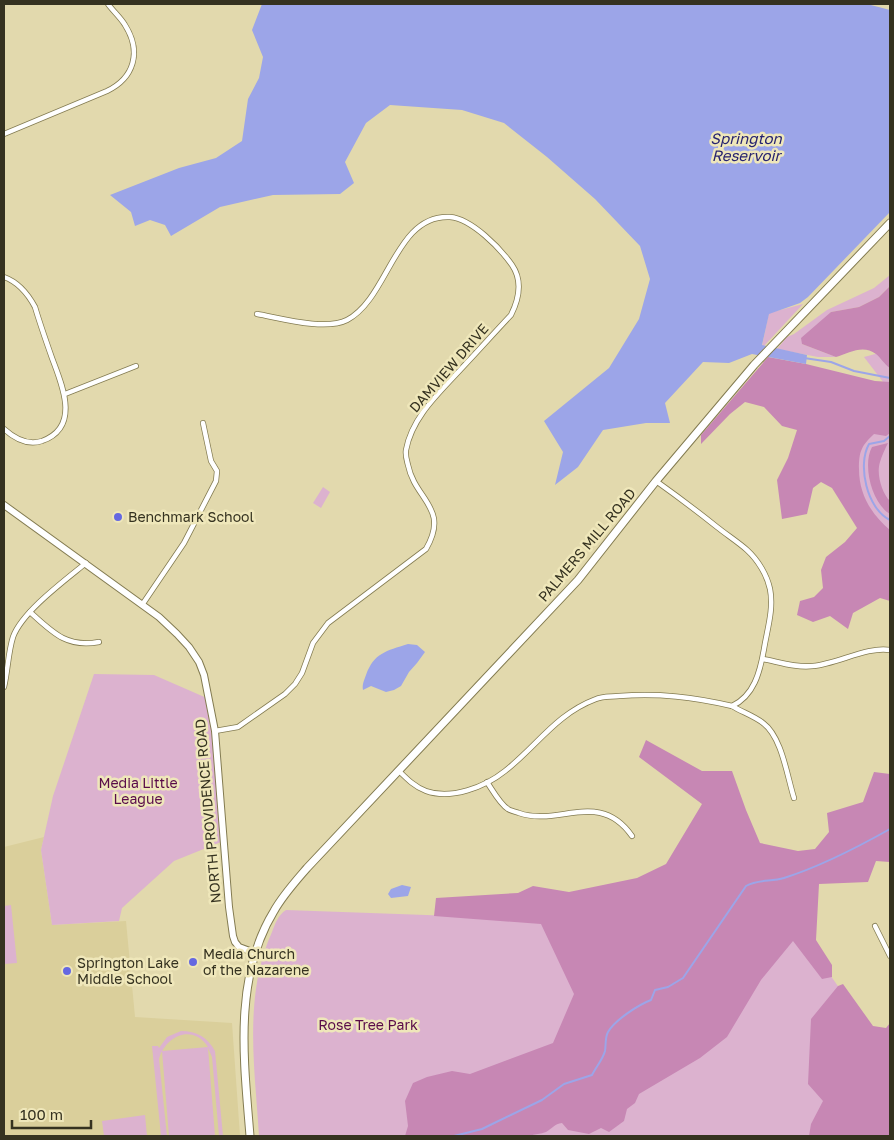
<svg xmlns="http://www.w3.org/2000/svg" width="894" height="1140" font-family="'Golos Text',sans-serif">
<rect width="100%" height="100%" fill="#e2d9ad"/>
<polygon fill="#dacf9b" points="44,837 41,850 52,925 126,921 135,1017 232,1023 240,1136 4,1136 4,847"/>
<g fill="#dcb2cf">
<polygon points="890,275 890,286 879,297 859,307 831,312 802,344 836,357 818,357 777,349 787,337 794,334 827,310 874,288"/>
<polygon points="803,304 764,346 762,346 769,313"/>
<polygon points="890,350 890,391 864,357"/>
<polygon points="890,414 890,535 869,527 851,450"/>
<polygon points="323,487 330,492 321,508 313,503"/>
<polygon points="94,674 154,675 209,699 221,842 174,861 122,908 119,921 52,925 41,850 53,796"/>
<polygon points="11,905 17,963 4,964 4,906"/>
<path d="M286,910l511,18 93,132v76h-631c-4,-67 -16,-140 13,-204 3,-8 6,-17 14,-22z"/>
<path d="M181,1031c16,0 26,6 34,20l8,85h-4l-7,-79 -4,-9 7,88h-46l-7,-85 46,-4c-15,-23 -42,-12 -49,12l8,77h-6l-9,-90h6l1,2 8,-11z"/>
<polygon points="145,1115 147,1136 104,1136 102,1121"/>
</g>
<g fill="#c787b4">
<path d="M890,286v82c-6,-4 -9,-10 -14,-14 -13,-10 -27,-1 -40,3l-34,-13 -1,-6 30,-26 28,-5 20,-10z"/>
<path d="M768,357l38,7 69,17 15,1v51l-4,3 -12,-2c-13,12 -15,18 -15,35 0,25 12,45 31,61v71l-10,-3 -27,15 -5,16 -18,-13 -17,6 -16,-7 3,-14 14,-4 9,-9 -2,-18 5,-13 19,-15 12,-14 -25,-40 -11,-6 -8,6 -6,26 -25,5 -5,-39 11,-22 9,-28 -15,-4 -18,-19 -19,-5 -15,12 -29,30v-9z"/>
<path d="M888,443c-3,6 -6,12 -8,19 -4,12 2,31 10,39v13c-18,-10 -28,-49 -18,-67z"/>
<path d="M646,740l56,31h30l14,39 14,33 38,8 17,-2 14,-17 -2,-19 36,-11 11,-30 16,2v88l-14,-1 -8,21 -49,2 -3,56 16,25v12l-10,2 -29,-38 -32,39 -34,57 -27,21 -61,36 -4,9 -8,6 -3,12 -15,11 -8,-4 -12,6 -21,-4 -6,-7c-8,1 -9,5 -16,9 -5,2 -11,2 -17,4h-124l3,-10 -3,-25 8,-18 14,-6 25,-6 18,3 83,-31 21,-49 -33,-70 -107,-8 2,-18 82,-5 15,-7 36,6 68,-14 29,-14 36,-60 -63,-47z"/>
<polygon points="843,984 873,1026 886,1028 890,1023 890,1136 809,1136 811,1124 823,1101 808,1084 811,1019 838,986"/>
</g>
<g fill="#9ca5e8">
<polygon points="262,4 867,4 890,10 890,212 808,297 800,303 769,314 762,345 807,355 806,364 752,354 729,363 703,362 665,403 670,423 646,423 603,430 578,467 555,485 563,452 544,421 609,368 639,319 650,279 640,246 595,199 547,157 504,123 462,110 390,105 366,123 345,162 354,183 340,194 273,195 220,207 171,236 165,225 150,220 135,226 131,212 110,195 179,168 216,158 242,141 248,99 259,78 263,57 252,30"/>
<path d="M408,644l9,1 8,7 -8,11 -8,9 -8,14 -7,4 -8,2 -15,-6 -8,4c-1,-6 1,-9 3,-15 8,-22 20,-24 42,-31z"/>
<polygon points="402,885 411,887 408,896 391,898 388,894 391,889"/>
</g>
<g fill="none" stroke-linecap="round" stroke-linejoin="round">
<g stroke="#9ca5e8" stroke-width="2">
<polyline points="804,358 831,362 854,371 890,378"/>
<path d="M890,436l-6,5 -15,3c-12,21 -2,65 21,76"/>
<path d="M454,1136l28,-7 60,-29 22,-16 28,-9c4,-8 11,-16 13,-24 1,-6 0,-14 3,-19 7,-12 30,-27 43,-32l4,-10 13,-3 15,-9 63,-92c12,-7 25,-4 38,-8 35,-11 74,-31 106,-49"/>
</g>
<defs>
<g id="street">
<path d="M4,134l103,-43c27,-13 35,-39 18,-66 -4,-7 -12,-14 -17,-21"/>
<path d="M4,277c14,5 24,17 31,30 5,17 11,34 17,51 10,27 29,69 -10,83 -15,5 -28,-3 -38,-12"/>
<polyline points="65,394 136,366"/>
<path d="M656,481c21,15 41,30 61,46 10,8 21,15 30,23 11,10 20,25 23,39 4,20 -3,41 -6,60 -4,23 -10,47 -32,57 10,6 22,10 31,17 19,14 24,53 31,75"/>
<polyline points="142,605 184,543 216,481 217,471 211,461 203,423"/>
<path d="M30,612c23,21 37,36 69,30"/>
<path d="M763,659c16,3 33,9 50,7 24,-2 55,-20 77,-16"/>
<path d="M4,687c4,-17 4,-34 9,-50 9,-25 51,-56 73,-74"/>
<path d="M215,731l23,-4 47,-33 10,-10 7,-11 11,-30 15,-20 98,-74c24,-41 -11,-49 -18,-84 -1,-4 -3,-10 -2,-15 6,-33 33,-57 55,-81 17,-18 33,-36 50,-54 8,-16 12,-34 1,-50 -12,-17 -40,-46 -62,-48 -55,-3 -61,81 -103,103 -22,11 -67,-2 -90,-6"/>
<path d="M399,771c8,8 16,16 27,20 25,9 59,-4 79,-20 32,-25 51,-57 91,-72 7,-3 16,-2 23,-3 40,-3 74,1 113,10"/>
<path d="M487,782c6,9 13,22 21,27 3,2 8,3 11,4 40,14 80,-24 113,23"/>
<polyline points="875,926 890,956"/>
</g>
<polyline id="secondary" points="4,505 159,617 177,634 189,647 199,662 204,675 215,731 229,907 233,936 235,942 239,947 255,953"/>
<path id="primary" d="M250,1136c-6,-75 -17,-158 24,-225 9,-16 21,-29 33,-43l271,-288 78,-99 98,-116 136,-142"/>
</defs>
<use href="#street" stroke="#837b51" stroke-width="6"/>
<use href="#secondary" stroke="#837b51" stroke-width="8"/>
<use href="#primary" stroke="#837b51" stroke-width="9"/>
<use href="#street" stroke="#fff" stroke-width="4.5"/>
<use href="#secondary" stroke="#fff" stroke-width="6"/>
<use href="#primary" stroke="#fff" stroke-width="7"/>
</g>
<g fill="#6568e1" stroke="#efe7ba" stroke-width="2">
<circle cx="118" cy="517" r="5"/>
<circle cx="193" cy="962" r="5"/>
<circle cx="67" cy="971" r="5"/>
</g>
<g text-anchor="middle" stroke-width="5" stroke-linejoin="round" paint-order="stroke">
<g font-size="14" fill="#353220" stroke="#efe7ba">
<text transform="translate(449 368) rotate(-49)" y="5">DAMVIEW DRIVE</text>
<text transform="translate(587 545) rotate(-50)" y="5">PALMERS MILL ROAD</text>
<text transform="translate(208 811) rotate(-95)" y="5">NORTH PROVIDENCE ROAD</text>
</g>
<g font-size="14" fill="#353220" stroke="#efe7ba" text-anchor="start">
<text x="128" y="522">Benchmark School</text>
<text x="203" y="959">Media Church<tspan x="203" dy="16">of the Nazarene</tspan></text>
<text x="77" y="968">Springton Lake<tspan x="77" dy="16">Middle School</tspan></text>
</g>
<g font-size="14" fill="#590b49" stroke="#efe7ba">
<text x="138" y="788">Media Little<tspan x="138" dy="16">League</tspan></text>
<text x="368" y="1030">Rose Tree Park</text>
</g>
<g font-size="15" font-style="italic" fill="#26226f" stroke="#efe7ba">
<text x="746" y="144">Springton<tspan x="746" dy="17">Reservoir</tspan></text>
</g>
</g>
<rect width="894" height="1140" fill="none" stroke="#353220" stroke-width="10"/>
<path d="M12 1120v8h79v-8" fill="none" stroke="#353220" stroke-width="2.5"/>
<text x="20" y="1120" font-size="15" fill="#353220" stroke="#efe7ba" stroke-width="4" paint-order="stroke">100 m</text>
</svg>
